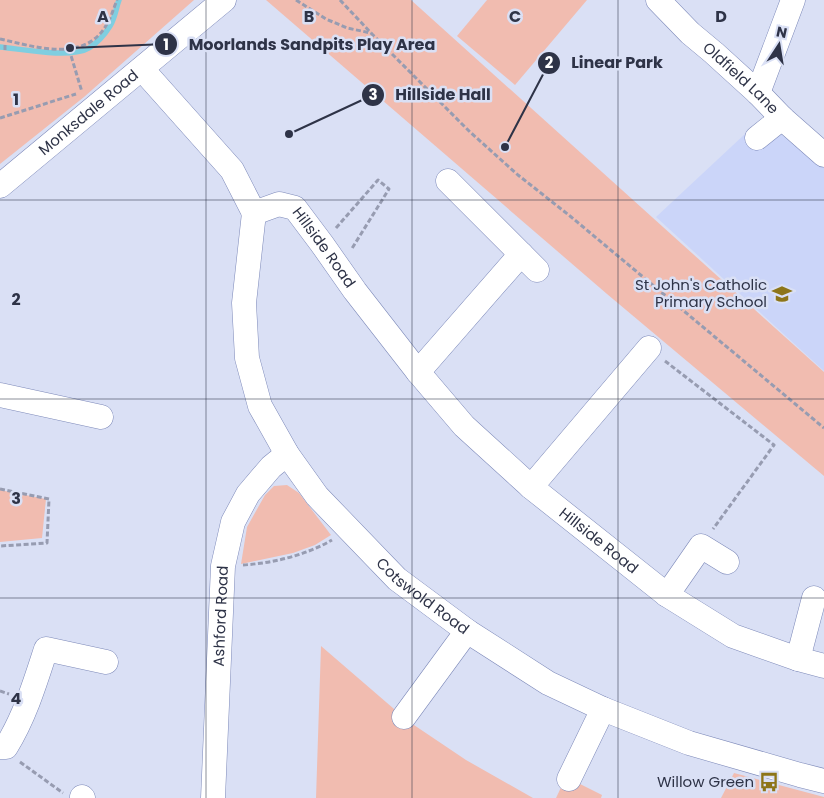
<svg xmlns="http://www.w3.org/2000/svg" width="824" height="798" font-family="Poppins,sans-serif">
<rect width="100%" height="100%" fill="#dae0f5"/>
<polygon fill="#cbd5f9" points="761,119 824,168 824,371 656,217"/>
<g fill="#f1bcb0">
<polygon points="0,0 194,0 84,97 0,164"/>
<polygon points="266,0 411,0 824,372 824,476 607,294"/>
<polygon points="487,0 587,0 515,85 457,36"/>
<polygon points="287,485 299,493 331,535 315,545 293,553 241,564 247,527 265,495 274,486"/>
<polygon points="0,490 46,499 42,538 0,542"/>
<polygon points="321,646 408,721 466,760 533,798 316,798"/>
<polygon points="734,773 824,797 824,798 721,798"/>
<polygon points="566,777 602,795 601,798 556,798"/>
</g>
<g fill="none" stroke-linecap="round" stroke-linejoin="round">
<path stroke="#7fcee0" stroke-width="5.5" d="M0,47c21,2 71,12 89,1 8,-5 16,-14 21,-22 5,-8 6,-18 9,-26"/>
<defs>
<g id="minor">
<path id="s1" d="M658,0l32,33 24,20 44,40 24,25 42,37"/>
<polyline points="142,69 232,170 254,213"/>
<polyline points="758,93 793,0"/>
<polyline points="757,138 782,118"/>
<polyline points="448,181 537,270"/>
<path id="s2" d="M0,186l224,-186"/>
<path id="s3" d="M254,213l-10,90 3,55 13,48 27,48 30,42 80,83 70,52 81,52 55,26 86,34 111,32 24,6"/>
<path id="s4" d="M254,213l25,-9 16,4 27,36 33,47 63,81 46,54 67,61 136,108 66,41 65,23 26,7"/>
<polyline points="418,372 521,254"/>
<polyline points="0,395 101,417"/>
<polyline points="531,487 649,348"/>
<polyline points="667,595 701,546 727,562"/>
<polyline points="798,659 814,598"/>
<polyline points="404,717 467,631"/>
<path d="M0,747h6c19,-31 29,-64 40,-98l60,13"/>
<polyline points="569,779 603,709"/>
<polyline points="82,797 83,798"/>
<path id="s5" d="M213,798l10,-232 10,-44 15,-28 23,-27 16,-13"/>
</g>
</defs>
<use href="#minor" stroke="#7d89b9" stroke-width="25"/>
<g stroke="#979cb1" stroke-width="3" stroke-dasharray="5 2.5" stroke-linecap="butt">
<polyline points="296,0 326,19 347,28 371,33"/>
<polyline points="340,0 372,34 470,132 518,175 570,216 824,428"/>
<path d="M0,39c36,8 87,25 108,-17 4,-7 6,-15 9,-22"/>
<polyline points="69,49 82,92"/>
<polyline points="5,50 5,43"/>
<polyline points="0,118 76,94"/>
<polyline points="336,228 378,180 389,189 351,250"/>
<polyline points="665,361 774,445 713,529"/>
<polyline points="0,489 49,499 47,543 0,546"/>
<path d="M243,565c31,-2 63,-10 89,-25"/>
<polyline points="0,691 9,694"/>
<polyline points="20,762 63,793"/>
</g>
<use href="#minor" stroke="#fff" stroke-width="24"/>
</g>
<path fill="none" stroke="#2e3347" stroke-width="1" stroke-opacity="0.55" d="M206,0v798M412,0v798M618,0v798M0,200h824M0,399h824M0,598h824"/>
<defs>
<symbol id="school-bare" viewBox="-9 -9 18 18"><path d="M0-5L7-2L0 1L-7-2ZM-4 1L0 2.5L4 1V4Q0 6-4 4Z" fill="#8d7519" stroke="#dae0f5" stroke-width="2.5" paint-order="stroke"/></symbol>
<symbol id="bus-bare" viewBox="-9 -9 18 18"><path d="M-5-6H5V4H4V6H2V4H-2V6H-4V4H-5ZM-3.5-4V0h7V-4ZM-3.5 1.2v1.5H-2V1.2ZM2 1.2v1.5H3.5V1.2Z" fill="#8d7519" stroke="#dae0f5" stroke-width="2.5" paint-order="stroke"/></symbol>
</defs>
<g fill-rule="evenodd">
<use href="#school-bare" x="768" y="280" width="28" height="28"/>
<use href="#bus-bare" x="755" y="768" width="28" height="28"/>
</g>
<g text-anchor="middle" stroke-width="5" stroke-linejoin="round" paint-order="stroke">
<g font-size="15" fill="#2e3347" stroke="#dae0f5">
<text dy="5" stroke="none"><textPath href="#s1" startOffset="114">Oldfield Lane</textPath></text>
<text dy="5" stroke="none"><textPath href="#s2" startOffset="115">Monksdale Road</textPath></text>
<text dy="5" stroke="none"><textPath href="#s4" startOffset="92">Hillside Road</textPath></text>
<text dy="5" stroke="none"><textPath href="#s4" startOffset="496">Hillside Road</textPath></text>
<text dy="5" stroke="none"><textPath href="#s3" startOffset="448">Cotswold Road</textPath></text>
<text dy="5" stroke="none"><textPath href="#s5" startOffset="182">Ashford Road</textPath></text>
</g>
<g font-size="15" fill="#2e3347" stroke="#dae0f5" text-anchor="end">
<text x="767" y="290">St John's Catholic<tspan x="767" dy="17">Primary School</tspan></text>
<text x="754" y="787">Willow Green</text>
</g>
</g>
<g font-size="16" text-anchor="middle" font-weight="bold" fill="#2e3347" stroke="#dae0f5" stroke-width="5" stroke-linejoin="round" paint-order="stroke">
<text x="103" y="22">A</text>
<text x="309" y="22">B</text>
<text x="515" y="22">C</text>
<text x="721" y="22">D</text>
<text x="16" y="105">1</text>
<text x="16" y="305">2</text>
<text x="16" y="504">3</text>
<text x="16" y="704">4</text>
</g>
<path fill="none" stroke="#2e3347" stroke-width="2" d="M70 48L166 44M505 147L549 63M289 134L373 95"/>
<g fill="#2e3347" stroke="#dae0f5" stroke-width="2">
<circle cx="70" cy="48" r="5"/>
<circle cx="505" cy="147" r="5"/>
<circle cx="289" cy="134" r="5"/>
<circle cx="166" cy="44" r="12"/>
<circle cx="549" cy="63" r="12"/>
<circle cx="373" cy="95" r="12"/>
</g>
<g font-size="15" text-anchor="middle" font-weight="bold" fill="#fff">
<text x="166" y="50">1</text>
<text x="549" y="68">2</text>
<text x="373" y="100">3</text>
</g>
<g font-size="16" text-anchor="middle" font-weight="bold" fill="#2e3347" stroke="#dae0f5" stroke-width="5" stroke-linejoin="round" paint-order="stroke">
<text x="312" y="50">Moorlands Sandpits Play Area</text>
<text x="617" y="68">Linear Park</text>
<text x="443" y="100">Hillside Hall</text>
</g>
<g transform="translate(779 45) rotate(12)" stroke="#dae0f5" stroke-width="4" paint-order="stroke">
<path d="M0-4L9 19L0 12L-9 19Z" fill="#2e3347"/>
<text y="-8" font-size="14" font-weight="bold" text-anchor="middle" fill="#2e3347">N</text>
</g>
</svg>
